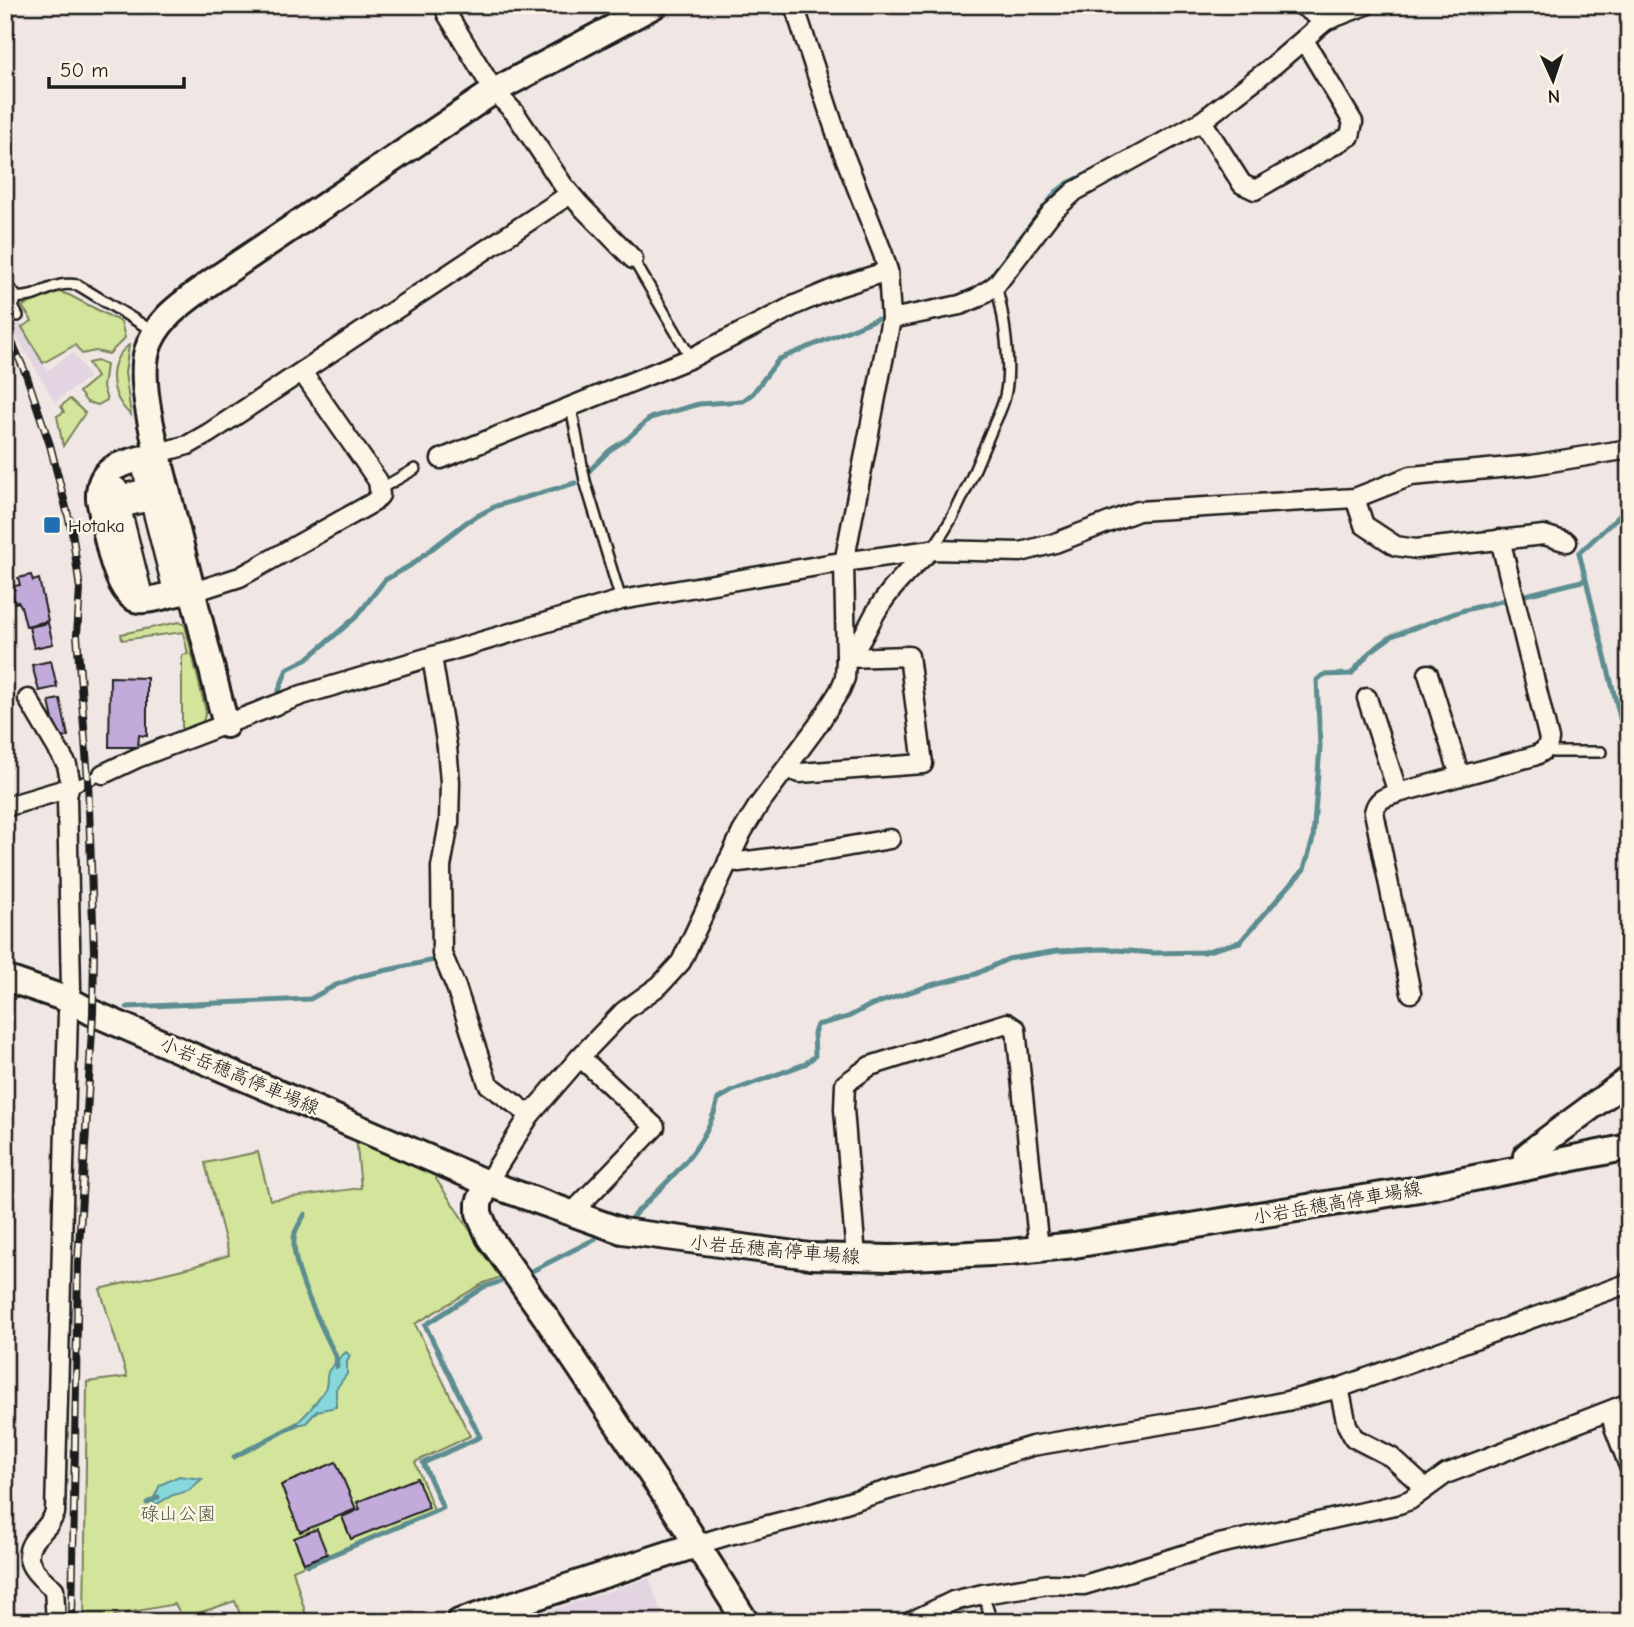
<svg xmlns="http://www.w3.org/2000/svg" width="1634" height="1627" font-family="'Comic Neue','Klee One',sans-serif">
<rect width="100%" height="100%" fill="#f0e6e3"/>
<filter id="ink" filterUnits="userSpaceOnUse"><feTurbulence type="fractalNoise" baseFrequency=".0143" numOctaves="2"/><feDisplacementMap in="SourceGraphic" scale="14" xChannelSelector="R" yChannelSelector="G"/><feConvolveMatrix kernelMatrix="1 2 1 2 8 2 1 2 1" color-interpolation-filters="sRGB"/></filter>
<g filter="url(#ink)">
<g fill="#e2d4e0">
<polygon points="20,323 47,371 73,352 89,377 55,402 11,327"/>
<polygon points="649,1578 664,1622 516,1622"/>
</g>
<g fill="#d2e59a" stroke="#77805b" stroke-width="2">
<polygon points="59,292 69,295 121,322 125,338 109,354 95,351 82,354 75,345 43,363 22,327 32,321 22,306"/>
<path d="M129,345l-4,28 6,42c-21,-18 -26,-52 -2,-70z"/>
<polygon points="97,361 106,365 103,387 107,400 98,405 87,402 79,392 97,377 88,363"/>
<polygon points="70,399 85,413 63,446 57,416 64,412 61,406"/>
<polygon points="179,622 185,625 206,712 202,724 182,732 182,655 188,654 183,632 122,640 121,634"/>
<polygon points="356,1137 436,1173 436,1179 501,1277 484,1283 415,1324 470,1436 415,1462 434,1510 293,1570 308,1622 243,1622 235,1601 183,1618 175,1604 115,1615 114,1622 84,1622 87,1382 127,1377 100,1289 195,1266 229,1255 205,1163 258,1152 270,1200 361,1188"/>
</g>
<g fill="#87d8dd" stroke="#5c8d90" stroke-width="2">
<path d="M346,1352l4,4 -3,6v12l-11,15v18l-19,4 -11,12 -13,3c13,-10 24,-24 32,-37 3,-6 1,-12 3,-17 3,-5 12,-15 18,-20z"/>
<polygon points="179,1476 202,1479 188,1491 173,1495 155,1505 153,1500 160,1485"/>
</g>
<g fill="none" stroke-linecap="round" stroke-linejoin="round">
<g stroke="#5c8d90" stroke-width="5">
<polyline points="984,285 1056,192 1068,183 1098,169"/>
<polyline points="905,307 923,304"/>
<polyline points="590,470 610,450 627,439 650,418 699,404 743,401 753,393 779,359 877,319"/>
<polyline points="1586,580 1627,746"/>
<polyline points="278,693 287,669 307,659 356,617 385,580 411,565 468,521 496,506 575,483"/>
<polyline points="127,1007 310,999 336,985 360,976 434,960"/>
<path d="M305,1214c-3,6 -8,12 -10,19 -8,30 28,95 41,124l1,10"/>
<path d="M632,1217c34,-35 75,-67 86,-118l14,-8 73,-27 10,-8 -1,-23 3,-8 31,-8 21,-11 62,-21 45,-11 32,-15 49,-8 47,-2 49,4 51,-1 36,-10 64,-73 9,-30 7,-92 -3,-67 6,-5 28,-1 19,-22 22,-16 69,-25 125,-31 -7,-27 50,-46"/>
<polyline points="530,1272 595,1239"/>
<polyline points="234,1457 297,1424"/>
<polyline points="147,1503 158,1497"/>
<polyline points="308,1565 443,1508 423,1463 480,1437 425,1325 484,1287 502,1281"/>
</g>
</g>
<g fill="#c2abda" stroke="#1c1c1c" stroke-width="2">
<polygon points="31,575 33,581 39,579 48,621 26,626 21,606 18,602 15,603 11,590 15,589 14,586 20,585 18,578"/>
<polygon points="48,623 53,644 34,648 29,627"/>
<polygon points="51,661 57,687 39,691 32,665"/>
<polygon points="110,677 147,678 147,736 139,735 138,747 109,747"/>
<polygon points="60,699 68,736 57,739 49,701"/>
<polygon points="336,1462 356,1509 300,1532 281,1485"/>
<polygon points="417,1478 429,1508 351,1539 342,1517 360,1509 357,1502"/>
<polygon points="317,1529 327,1554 304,1563 294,1538"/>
</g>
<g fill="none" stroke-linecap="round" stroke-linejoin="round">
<defs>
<g id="lane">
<polyline points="633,259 691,358"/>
<path d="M5,282l12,15c25,2 33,-17 61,-12l75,46"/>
<polyline points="17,297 13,307 18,316"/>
<polyline points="571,407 585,481 621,600"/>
<polyline points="380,489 415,469"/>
<path d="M931,550c26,-33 41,-75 58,-114 5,-13 13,-26 16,-40 7,-30 -1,-81 -9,-111"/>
<polyline points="1548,746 1553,752 1601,752"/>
<polyline points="70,788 103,774"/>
<polyline points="983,1594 992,1622"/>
</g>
<g id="street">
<polyline points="445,5 447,14 494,91 515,113 563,185 580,205 633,259"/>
<polyline points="794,5 839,142 883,254 888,271 891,319"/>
<polyline points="1301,5 1325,21"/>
<polyline points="1330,19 1366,5"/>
<polyline points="1202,121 1242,184 1255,190 1350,136 1353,122 1304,40"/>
<polyline points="158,453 188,445 209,433 570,194"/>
<polyline points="441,459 691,358 795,305 838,287 888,271"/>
<polygon points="146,471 154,476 178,573 175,581 171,583 150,501 121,508 141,588 128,577 108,496 110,489 117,487 119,495 147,488 143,472"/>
<polyline points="1355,498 1364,525 1396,546 1416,549 1544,535 1567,542"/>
<polyline points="193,592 240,577 374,502 380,495 378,481 302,372"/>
<polyline points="432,657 447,747 450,782 449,823 441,867 442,954 456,987 488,1084 530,1115"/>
<path d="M846,658c16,-15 19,-27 30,-46 14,-24 33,-43 55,-62"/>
<polyline points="1428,674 1460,776"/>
<polyline points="1367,698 1398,793"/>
<polyline points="28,699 67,765 70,780 67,798 71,989"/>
<polyline points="788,769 800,773 923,764 909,656 846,658"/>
<polyline points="103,774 137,758 302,695 621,600 829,564 931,550 1021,552 1055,543 1138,511 1355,498 1411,476 1532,465 1629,449"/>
<polyline points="5,807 69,788"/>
<polyline points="728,861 739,862 811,853 890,839"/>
<path d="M1411,993l-37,-181c3,-13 11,-15 24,-19l136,-37c9,-4 14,-7 15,-17l-49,-200"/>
<polyline points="487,1183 530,1115 580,1057 624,1011 660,985 681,962 742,832 758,806 818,725 840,690 845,678 846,658 844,563 891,319 960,305 977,298 996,285 1052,212 1075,191 1202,121 1274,65 1325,21 1340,5"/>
<polyline points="571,1214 655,1127 580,1057"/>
<polyline points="856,1257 844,1109 845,1084 870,1066 1007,1023 1016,1029 1039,1249"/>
<polyline points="1339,1388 1347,1425 1354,1438 1391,1457 1425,1488"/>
<polyline points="1611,1411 1614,1427 1629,1466"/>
<polyline points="696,1545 729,1535 800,1517 1032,1446 1224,1414 1287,1401 1339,1388 1629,1283"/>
<path d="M56,1622l-2,-33c-15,-12 -36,-29 -19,-50 9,-10 15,-14 20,-26l13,-501"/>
<polyline points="910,1622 953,1601 983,1594 1049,1584 1084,1585 1219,1544 1399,1504 1410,1500 1446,1474 1629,1403"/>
</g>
<g id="secondary">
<path d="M158,453c-26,11 -61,8 -59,46 5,21 15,99 40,101 18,2 35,-10 54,-8"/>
<path d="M226,725c-19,-74 -37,-148 -56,-223 -9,-38 -33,-114 -23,-151 9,-33 39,-50 64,-69l283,-191 161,-86"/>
<polyline points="5,978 69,1000 93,1013 487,1183 622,1231 810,1256 891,1258 1010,1252 1074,1245 1419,1189 1629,1147"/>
<polyline points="1525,1168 1526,1156 1537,1147 1629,1079"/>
<polyline points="487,1183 479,1203 479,1213 489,1237 545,1316 677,1513 746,1622"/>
<polyline points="459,1622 696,1545"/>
</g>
</defs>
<use href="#lane" stroke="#1c1c1c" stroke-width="14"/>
<use href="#street" stroke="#1c1c1c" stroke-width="23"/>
<use href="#secondary" stroke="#1c1c1c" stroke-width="30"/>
<use href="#lane" stroke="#fcf5e5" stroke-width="9"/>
<use href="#street" stroke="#fcf5e5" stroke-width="18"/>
<use href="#secondary" stroke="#fcf5e5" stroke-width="24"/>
<defs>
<polyline id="rail" points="5,327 26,374 50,445 72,531 80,589 77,635 88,779 94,951 93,1013 78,1263 72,1622"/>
</defs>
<use href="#rail" stroke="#1c1c1c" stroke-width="8"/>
<use href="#rail" stroke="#fcf5e5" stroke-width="5" stroke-dasharray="16" stroke-linecap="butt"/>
</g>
</g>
<rect fill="#1f6fb2" stroke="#fcf5e5" stroke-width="2.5" x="43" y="516" width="18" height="18" rx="3.5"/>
<g text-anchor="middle" stroke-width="5" stroke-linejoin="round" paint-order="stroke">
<g font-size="19" fill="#1c1c1c" stroke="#fcf5e5" text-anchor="start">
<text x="68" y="532">Hotaka</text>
</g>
<g font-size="19" fill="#1c1c1c" stroke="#fcf5e5">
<text transform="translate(240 1075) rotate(23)" y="7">小岩岳穂高停車場線</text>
<text transform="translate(1337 1202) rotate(-10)" y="7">小岩岳穂高停車場線</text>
<text transform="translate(775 1249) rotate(5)" y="7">小岩岳穂高停車場線</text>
</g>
<g font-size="19" fill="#535842" stroke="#fcf5e5">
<text x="178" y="1520">碌山公園</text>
</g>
</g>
<rect width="1634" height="1627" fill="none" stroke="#fcf5e5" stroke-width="28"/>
<rect x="14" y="14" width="1606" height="1599" fill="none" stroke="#1c1c1c" stroke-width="2.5" filter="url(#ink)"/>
<g transform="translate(1553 80) rotate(177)" stroke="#fcf5e5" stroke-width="5" paint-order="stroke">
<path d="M0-5L12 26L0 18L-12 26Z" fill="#1c1c1c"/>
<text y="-10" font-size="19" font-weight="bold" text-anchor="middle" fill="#1c1c1c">N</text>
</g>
<path d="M49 77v10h135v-10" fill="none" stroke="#1c1c1c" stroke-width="3.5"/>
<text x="60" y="77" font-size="21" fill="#1c1c1c" stroke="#fcf5e5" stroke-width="5" paint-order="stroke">50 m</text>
</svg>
